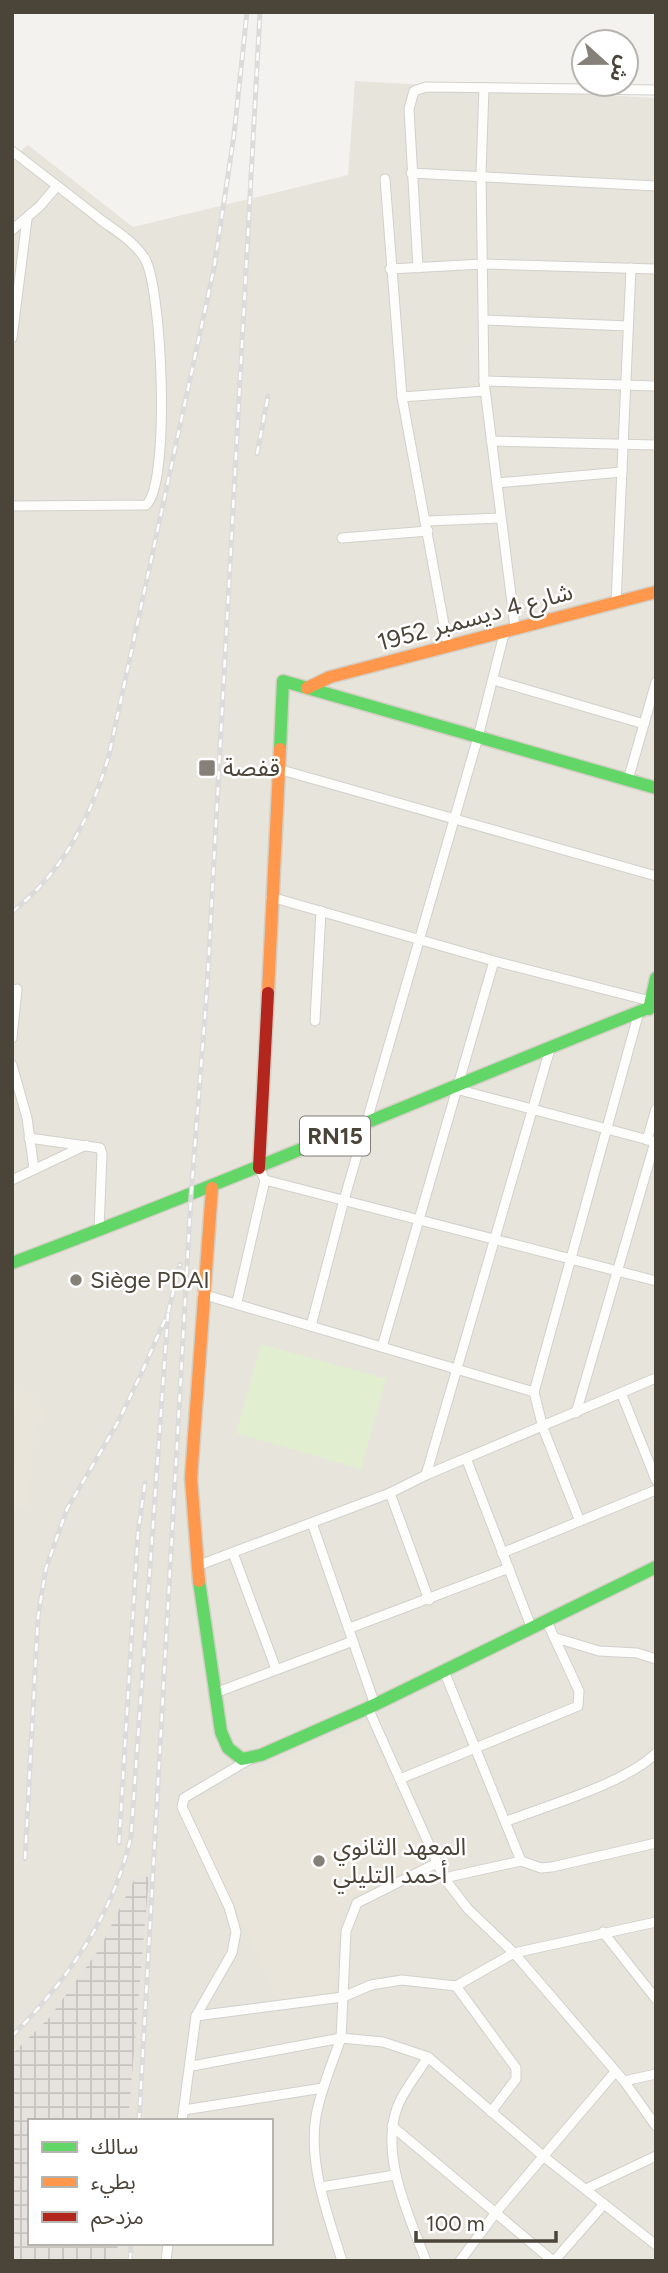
<svg xmlns="http://www.w3.org/2000/svg" width="668" height="2273" font-family="Figtree,'Noto Sans Arabic',sans-serif">
<defs>
<pattern id="industrial-grid" width="8" height="8" patternUnits="userSpaceOnUse" patternTransform="scale(1.75)"><rect width="8" height="8" fill="#e6e2de"/><path d="M0 4h8M4 0v8" fill="none" stroke="#c7c3bf"/></pattern>
</defs>
<rect width="100%" height="100%" fill="#f4f2ee"/>
<path fill="#e7e4dc" fill-rule="evenodd" d="M355,81l301,17v2163h-644v-2103l16,-13 105,82 215,-52zM30,2121h241v122h-241z"/>
<polygon fill="url(#industrial-grid)" points="136,1876 149,1877 128,2121 30,2121 30,2243 118,2243 116,2261 12,2261 12,2054 49,2018 100,1948"/>
<g fill="#eae5da">
<polygon points="12,1386 18,1391 33,1394 33,1409 43,1408 41,1424 34,1423 29,1508 12,1509 19,1411 12,1410"/>
<polygon points="365,1723 427,1857 423,1864 342,1902 334,1993 280,2003 186,1804 341,1734 347,1738"/>
</g>
<polygon fill="#e1eecf" points="261,1344 386,1379 361,1469 236,1433"/>
<g fill="none" stroke-linecap="round" stroke-linejoin="round">
<defs>
<g id="street">
<polyline points="484,88 481,174 484,381 515,627"/>
<path d="M12,151c30,23 60,46 89,69 15,11 34,22 44,39 17,29 26,225 1,246l-134,1"/>
<polyline points="411,173 656,186"/>
<polyline points="385,179 402,397 448,646"/>
<polyline points="12,230 40,206 57,186"/>
<polyline points="418,268 409,109 414,91 426,87 656,90"/>
<polyline points="390,269 483,264 656,269"/>
<polyline points="484,320 628,326"/>
<polyline points="12,338 27,219"/>
<polyline points="484,381 656,386"/>
<polyline points="402,397 484,391"/>
<polyline points="491,441 656,445"/>
<polyline points="497,483 622,472"/>
<polyline points="427,521 500,518"/>
<polyline points="342,538 428,531"/>
<polyline points="616,603 631,268"/>
<polyline points="494,680 644,724"/>
<polyline points="278,769 656,876"/>
<polyline points="628,780 656,682"/>
<polyline points="271,897 494,961 650,1001"/>
<polyline points="315,1021 321,911"/>
<polyline points="12,1038 17,989"/>
<polyline points="12,1065 27,1118 34,1169"/>
<polyline points="456,1089 656,1142"/>
<polyline points="29,1138 100,1148 102,1154 99,1230"/>
<polyline points="647,1140 656,1109"/>
<polyline points="12,1180 86,1145"/>
<polyline points="265,1180 656,1281"/>
<polyline points="202,1294 534,1392"/>
<polyline points="237,1302 265,1180 262,1174"/>
<polyline points="311,1326 344,1200 478,737 505,630"/>
<polyline points="382,1347 494,961"/>
<polyline points="622,1395 656,1480"/>
<polyline points="576,1413 655,1142"/>
<polyline points="466,1458 532,1629"/>
<polyline points="426,1475 550,1049"/>
<polyline points="390,1493 429,1600"/>
<polyline points="579,1519 543,1428 534,1392 639,1012"/>
<polyline points="312,1523 375,1705"/>
<polyline points="233,1553 276,1669"/>
<polyline points="502,1553 656,1490"/>
<polyline points="197,1566 390,1493 426,1475 656,1378"/>
<polyline points="350,1628 509,1568"/>
<polyline points="556,1638 599,1651 637,1653 656,1659"/>
<polyline points="444,1671 521,1861"/>
<polyline points="215,1693 353,1641"/>
<polyline points="368,1708 444,1878 468,1909 514,1953 624,2081 656,2126"/>
<polyline points="400,1779 578,1706 579,1691 547,1622"/>
<path d="M507,1821c42,-16 119,-38 149,-68"/>
<polyline points="444,1878 521,1861 541,1868 552,1867 656,1843"/>
<polyline points="603,1932 656,1999"/>
<polyline points="456,1986 516,2068 516,2079 491,2112"/>
<polyline points="343,1997 371,1985 402,1980 456,1986 514,1953 656,1922"/>
<polyline points="343,1997 346,1931 357,1903 437,1863"/>
<polyline points="192,2066 341,2038 343,1997 196,2016"/>
<polyline points="624,2081 656,2074"/>
<polyline points="184,2110 323,2088"/>
<polyline points="182,2121 196,2016 232,1953 236,1932 229,1907 182,1807 184,1798 250,1759"/>
<polyline points="392,2126 553,2261"/>
<polyline points="321,2187 395,2175"/>
<polyline points="586,2189 656,2156"/>
<polyline points="166,2261 168,2243"/>
<path d="M342,2261c-14,-46 -34,-96 -26,-145 5,-27 16,-52 25,-78l42,4 45,15 115,99 113,89"/>
<path d="M426,2261c-17,-45 -46,-105 -29,-153 6,-17 21,-35 31,-51"/>
<polyline points="460,2261 497,2211 615,2072"/>
<polyline points="554,2261 604,2204"/>
</g>
<g id="fast">
<polyline points="280,749 283,681 656,788"/>
<polyline points="649,1009 656,978"/>
<path d="M12,1263c217,-81 429,-173 644,-258"/>
<polyline points="199,1581 221,1732 228,1748 242,1759 261,1755 368,1708 656,1567"/>
</g>
<g id="slow">
<polyline points="307,688 330,677 656,592"/>
<polyline points="268,993 280,749"/>
<polyline points="199,1581 191,1478 212,1188"/>
</g>
<polyline id="jam" points="259,1168 268,993"/>
</defs>
<use href="#street" stroke="#d2d0cb" stroke-width="11"/>
<use href="#fast" stroke="#d3cfc5" stroke-width="15"/>
<use href="#slow" stroke="#d3cfc5" stroke-width="15"/>
<use href="#jam" stroke="#d3cfc5" stroke-width="15"/>
<use href="#street" stroke="#fdfdfc" stroke-width="9"/>
<use href="#fast" stroke="#63d668" stroke-width="12"/>
<use href="#slow" stroke="#ff974d" stroke-width="12"/>
<use href="#jam" stroke="#b3261e" stroke-width="12"/>
<defs>
<g id="rail">
<polyline points="257,454 268,396"/>
<path d="M12,912c52,-41 79,-95 97,-157l105,-487 20,-133 13,-123"/>
<polyline points="119,1843 138,1532 145,1483"/>
<polyline points="25,1859 38,1617 46,1568 67,1509 118,1422 141,1374 168,1313 180,1264"/>
<path d="M12,2036c56,-56 102,-122 119,-200l37,-523"/>
<polyline points="139,2121 191,1196 207,989 260,12"/>
<polyline points="130,2261 131,2243"/>
</g>
</defs>
<use href="#rail" stroke="#dbdbda" stroke-width="5"/>
<use href="#rail" stroke="#fff" stroke-width="2.5" stroke-dasharray="8" stroke-linecap="butt"/>
</g>
<g fill="#868178" stroke="#fff" stroke-width="2.5">
<rect x="198" y="759" width="18" height="18" rx="3.5"/>
<circle cx="76" cy="1280" r="7"/>
<circle cx="319" cy="1861" r="7"/>
</g>
<g text-anchor="middle" stroke-width="5" stroke-linejoin="round" paint-order="stroke">
<rect fill="#fff" stroke="#817c74" stroke-width="2" x="300" y="1116.5" width="70" height="39" rx="5"/>
<g font-size="23" font-weight="bold" fill="#4b4439">
<text x="335" y="1144">RN15</text>
</g>
<g font-size="24" fill="#4b4439" stroke="#fff">
<text transform="translate(475 617) rotate(-15)" y="8">شارع 4 ديسمبر 1952</text>
</g>
<g font-size="24" fill="#4b4439" stroke="#fff" text-anchor="start">
<text x="223" y="776">قفصة</text>
<text x="90" y="1288">Siège PDAI</text>
<text x="333" y="1855">المعهد الثانوي<tspan x="333" dy="28">أحمد التليلي</tspan></text>
</g>
</g>
<rect width="668" height="2273" fill="none" stroke="#4b4439" stroke-width="28"/>
<rect x="28" y="2119" width="245" height="126" fill="#ffffff" stroke="#b7b4b0" stroke-width="2"/>
<rect x="42" y="2142" width="35" height="10" fill="#63d668" stroke="#b7b4b0" stroke-width="2"/>
<text x="91" y="2154" font-size="21" fill="#4b4439">سالك</text>
<rect x="42" y="2177" width="35" height="10" fill="#ff974d" stroke="#b7b4b0" stroke-width="2"/>
<text x="91" y="2189" font-size="21" fill="#4b4439">بطيء</text>
<rect x="42" y="2212" width="35" height="10" fill="#b3261e" stroke="#b7b4b0" stroke-width="2"/>
<text x="91" y="2224" font-size="21" fill="#4b4439">مزدحم</text>
<g transform="translate(605 63) rotate(111)"><circle r="33" fill="#ffffff" stroke="#b7b4b0" stroke-width="2"/>
<path d="M0-5L12 26L0 18L-12 26Z" fill="#868178"/>
<text y="-10" font-size="19" font-weight="bold" text-anchor="middle" fill="#4b4439">ش</text>
</g>
<path d="M416 2231v10h140v-10" fill="none" stroke="#4b4439" stroke-width="3.5"/>
<text x="426" y="2231" font-size="21" fill="#4b4439" stroke="#ffffff" stroke-width="5" paint-order="stroke">100 m</text>
</svg>
